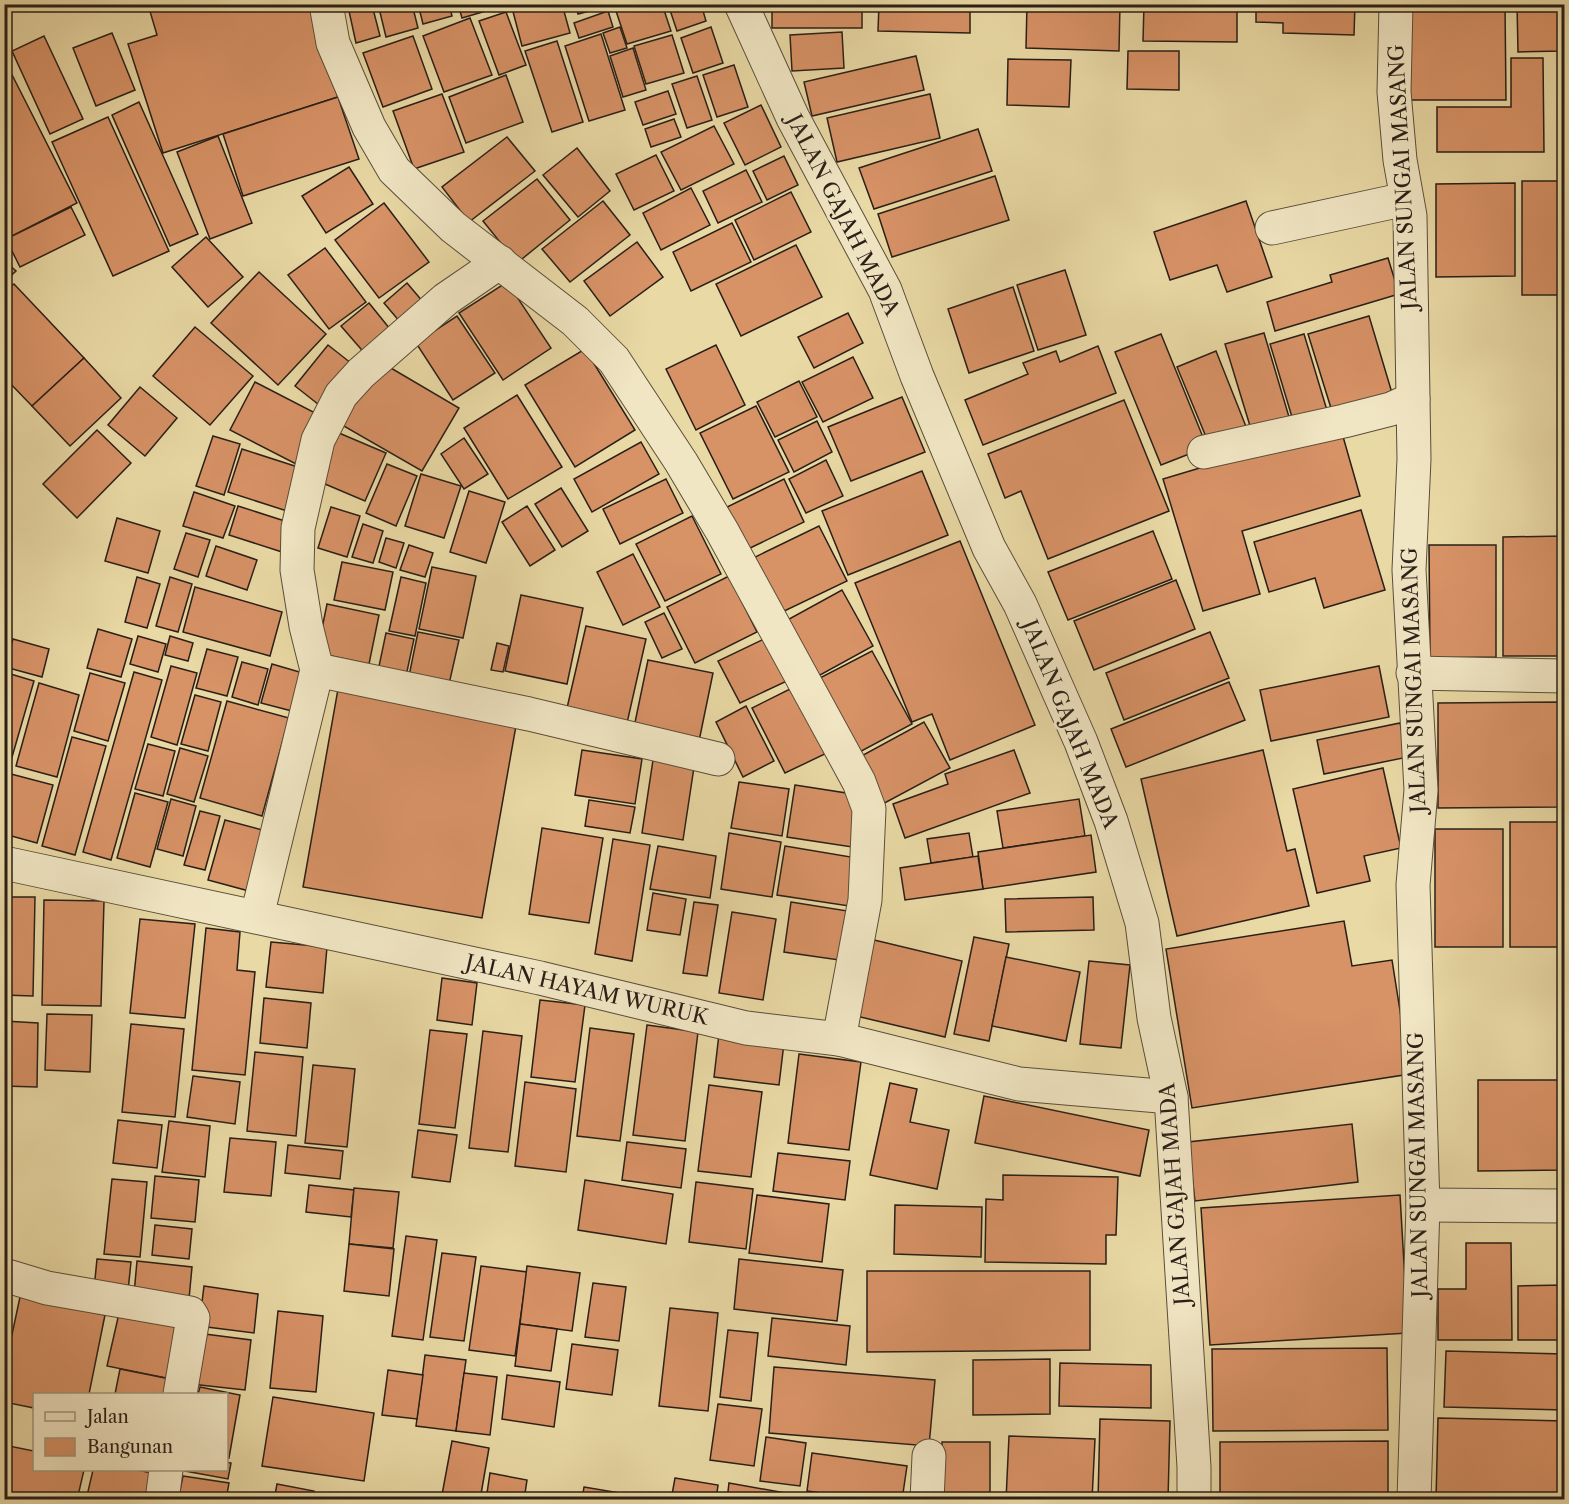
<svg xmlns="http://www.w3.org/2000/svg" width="1569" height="1504" font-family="'Libre Caslon Text',serif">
<rect width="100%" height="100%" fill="#e9d9a5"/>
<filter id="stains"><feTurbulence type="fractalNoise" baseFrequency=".00333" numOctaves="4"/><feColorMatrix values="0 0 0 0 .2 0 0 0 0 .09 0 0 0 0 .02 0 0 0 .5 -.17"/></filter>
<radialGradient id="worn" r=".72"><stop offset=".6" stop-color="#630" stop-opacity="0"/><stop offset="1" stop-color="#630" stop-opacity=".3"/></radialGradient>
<g fill="#d79266" stroke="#291f17" stroke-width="1.5">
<polygon points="159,4 308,4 338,97 163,153 128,44 157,35 149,8"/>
<polygon points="378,4 412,4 418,28 386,37"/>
<polygon points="418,4 449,4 452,16 423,24"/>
<polygon points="458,4 484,4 486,11 462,18"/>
<polygon points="511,4 562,4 570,33 522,46"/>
<polygon points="575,4 616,4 578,14"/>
<polygon points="637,4 662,4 671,31 627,44 616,11"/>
<polygon points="668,4 701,4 706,21 677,31"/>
<rect x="772" y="4" width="90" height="24"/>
<polygon points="879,4 970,4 970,33 878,31"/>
<polygon points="1027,4 1120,4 1119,51 1026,48"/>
<polygon points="1144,4 1237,4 1237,42 1143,41"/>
<polygon points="1256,4 1355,4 1354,35 1283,33 1283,23 1256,22"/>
<polygon points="1408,4 1505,4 1506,100 1408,100"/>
<polygon points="1517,4 1561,4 1561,51 1518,52"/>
<polygon points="372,5 380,36 356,43 349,11"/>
<polygon points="608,11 613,27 579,38 574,23"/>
<polygon points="506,12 526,65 499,75 479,21"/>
<polygon points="470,18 492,75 444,92 423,36"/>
<polygon points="620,27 627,48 610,53 603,33"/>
<polygon points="711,27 723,63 693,73 681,38"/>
<polygon points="842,32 844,68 792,71 790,35"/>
<polygon points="112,33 135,90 96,106 73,48"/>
<polygon points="601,34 625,110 589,121 565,46"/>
<polygon points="672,35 684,73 646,84 634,46"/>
<polygon points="44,36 83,119 50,134 12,51"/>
<polygon points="413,36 432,89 383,107 363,53"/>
<polygon points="557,41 583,122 552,132 525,51"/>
<polygon points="633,48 646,90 623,97 610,56"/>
<polygon points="1128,51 1179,51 1179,90 1127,89"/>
<polygon points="916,56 924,90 812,116 804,82"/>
<polygon points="1511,58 1543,58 1544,152 1437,152 1437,107 1511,107"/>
<polygon points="4,59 77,203 6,239 4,236"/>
<polygon points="1008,59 1071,60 1069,107 1007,105"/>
<polygon points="734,65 748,107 717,117 703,75"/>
<polygon points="506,75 523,122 466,143 449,97"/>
<polygon points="697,76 712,120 687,128 672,84"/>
<polygon points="668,91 676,114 643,125 635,102"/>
<polygon points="442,94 464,152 414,169 393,111"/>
<polygon points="930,94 940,138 837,162 827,118"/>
<polygon points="338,97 359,159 243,196 223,134"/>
<polygon points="139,102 198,234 170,246 112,115"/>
<polygon points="761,105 781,147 745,165 724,123"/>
<polygon points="108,117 169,251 113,276 52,142"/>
<polygon points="674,119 681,137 651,147 645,129"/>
<polygon points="714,126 734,164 681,190 661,152"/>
<polygon points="978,129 992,171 874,209 859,168"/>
<polygon points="218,136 252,223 210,239 177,152"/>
<polygon points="507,137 535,171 469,222 442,187"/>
<polygon points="577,148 610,191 578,217 543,175"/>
<polygon points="656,155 674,191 634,210 616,174"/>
<polygon points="784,156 798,185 767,200 753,171"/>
<polygon points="349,167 373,204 326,233 302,196"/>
<polygon points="746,170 762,202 718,223 703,191"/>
<polygon points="995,176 1009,220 892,257 878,214"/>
<polygon points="537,179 570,220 517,263 483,221"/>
<rect x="1522" y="181" width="42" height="114"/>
<polygon points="1515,183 1515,276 1436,277 1436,184"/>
<polygon points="691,188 710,225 661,250 643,213"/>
<polygon points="791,192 811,232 754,260 735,220"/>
<polygon points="603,201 630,235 570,282 542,249"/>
<polygon points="1246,201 1272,277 1227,292 1217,265 1170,280 1154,232"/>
<polygon points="384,203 429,262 379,298 335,240"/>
<polygon points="71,207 85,235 20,267 6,239"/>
<polygon points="732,223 751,262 691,291 673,252"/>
<polygon points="206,237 243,277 208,307 172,267"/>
<polygon points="637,242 663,277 610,316 584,281"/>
<polygon points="796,245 822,297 741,336 716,284"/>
<polygon points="325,248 366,302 329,329 288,275"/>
<polygon points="1388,258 1399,294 1275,331 1267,302 1332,282 1330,275"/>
<polygon points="4,260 16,271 4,282"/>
<polygon points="1065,270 1086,335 1038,350 1017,285"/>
<polygon points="259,272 326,334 278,385 211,323"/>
<polygon points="507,282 551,348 503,380 459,313"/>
<polygon points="407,283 429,309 406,329 384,303"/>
<polygon points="14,284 84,358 32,406 4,377 4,292"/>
<polygon points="1013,287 1034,351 969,373 948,309"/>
<polygon points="369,303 394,334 367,356 341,326"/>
<polygon points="848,313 863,343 814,368 798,337"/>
<polygon points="457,316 495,373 453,400 416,343"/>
<polygon points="1369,316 1395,403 1335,421 1308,334"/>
<polygon points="195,327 253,376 210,425 153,376"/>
<polygon points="1264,333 1292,427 1254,439 1225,344"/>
<polygon points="1161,334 1207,447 1161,465 1115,352"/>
<polygon points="1304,334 1329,417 1295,427 1270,344"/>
<polygon points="328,345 356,367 323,408 295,386"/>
<polygon points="716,345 745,405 696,430 666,369"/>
<polygon points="1098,346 1116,393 983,445 965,400 1028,374 1023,363 1056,351 1060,362"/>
<polygon points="585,349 635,430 575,467 525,385"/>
<polygon points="1216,351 1247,429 1209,444 1177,367"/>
<polygon points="853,357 873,398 823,422 802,382"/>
<polygon points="84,358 121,398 70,446 32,406"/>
<polygon points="379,361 459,408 422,471 342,425"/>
<polygon points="799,381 817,417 775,437 757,402"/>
<polygon points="255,382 323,417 298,465 230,430"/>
<polygon points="140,387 177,418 145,456 108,425"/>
<polygon points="517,395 562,467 508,499 464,428"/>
<polygon points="902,397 925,452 851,481 828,427"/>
<polygon points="1124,400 1169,511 1048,559 1021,491 1005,498 988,454"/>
<polygon points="756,406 789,472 733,499 700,433"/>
<polygon points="817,421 832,452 794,472 778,440"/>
<polygon points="1340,426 1360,496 1242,531 1260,594 1203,611 1163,479"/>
<polygon points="97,430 131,463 77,518 43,484"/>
<polygon points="339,433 386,453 365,501 318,481"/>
<polygon points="213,436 240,444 224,495 196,486"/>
<polygon points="464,438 488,474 464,489 441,454"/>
<polygon points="641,442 659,474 592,512 574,479"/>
<polygon points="242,449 301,468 287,511 228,492"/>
<polygon points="826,460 843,496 806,513 789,479"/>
<polygon points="387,464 417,476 396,526 366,513"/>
<polygon points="922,471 948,535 848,575 822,511"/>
<polygon points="421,474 461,486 444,538 405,526"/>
<polygon points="666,479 683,513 620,544 603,509"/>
<polygon points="784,479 804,522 746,550 725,508"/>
<polygon points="561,488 588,531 562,547 535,504"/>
<polygon points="469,491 505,502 486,563 450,552"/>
<polygon points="194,492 235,506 223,538 183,526"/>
<polygon points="238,506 291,523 282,552 229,535"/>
<polygon points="527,506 555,550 530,566 502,522"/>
<polygon points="331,507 360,516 347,557 318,548"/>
<polygon points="1361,510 1385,590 1324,608 1315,578 1269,592 1254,542"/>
<polygon points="692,516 721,574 665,601 636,544"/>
<polygon points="117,518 160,531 148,573 105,561"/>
<polygon points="363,524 383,531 373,563 352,557"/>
<polygon points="819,526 847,581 776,615 749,560"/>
<polygon points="1153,531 1172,579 1068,620 1048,572"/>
<polygon points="186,533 210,540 198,577 174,569"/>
<polygon points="1564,536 1564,656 1503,656 1503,537"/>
<polygon points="386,538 404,543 396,568 379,562"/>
<polygon points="960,541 1035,725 950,760 932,714 912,722 855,583"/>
<polygon points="409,545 433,553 425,577 400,570"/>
<polygon points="1429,545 1496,545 1496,657 1430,658"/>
<polygon points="216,546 257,560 247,590 206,576"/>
<polygon points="633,554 660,607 623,625 597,572"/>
<polygon points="342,562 393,572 385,610 334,600"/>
<polygon points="432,567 476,576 463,638 419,629"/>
<polygon points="729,576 757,632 695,663 667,607"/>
<polygon points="4,577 11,578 4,608"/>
<polygon points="137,577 160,584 147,628 125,622"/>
<polygon points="170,577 192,584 178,632 156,626"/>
<polygon points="401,577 426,583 415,636 389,631"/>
<polygon points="1176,580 1195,629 1094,670 1074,621"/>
<polygon points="195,587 282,612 270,656 183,632"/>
<polygon points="842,590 873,646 811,680 780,624"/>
<polygon points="521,595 583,608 567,684 505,671"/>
<polygon points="327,604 379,615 369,664 317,653"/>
<polygon points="664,613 682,649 662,658 645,622"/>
<polygon points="586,626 646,639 627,723 567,708"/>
<polygon points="98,629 132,639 121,677 87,668"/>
<polygon points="418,632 459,640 449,684 409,676"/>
<polygon points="1210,632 1229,678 1124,720 1106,673"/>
<polygon points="386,633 414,639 406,676 378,671"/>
<polygon points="138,636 166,644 158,672 130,664"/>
<polygon points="170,636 193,643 188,661 165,655"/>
<polygon points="766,638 787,681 740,703 718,661"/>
<polygon points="13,639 49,649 42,677 5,667"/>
<polygon points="497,643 509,646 503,672 491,670"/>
<polygon points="207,649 238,657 227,696 196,688"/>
<polygon points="872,651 912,724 854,755 814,681"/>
<polygon points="648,660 713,673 698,746 633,732"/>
<polygon points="242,662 268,669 258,705 232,697"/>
<polygon points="272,664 303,673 292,711 261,703"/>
<polygon points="171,666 197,673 177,745 151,737"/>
<polygon points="1379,666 1389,717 1271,741 1260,690"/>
<polygon points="4,672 34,681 8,771 4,770"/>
<polygon points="134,672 162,680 111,860 83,852"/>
<polygon points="90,673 125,683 108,741 74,731"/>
<polygon points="1229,682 1245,720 1126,767 1111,729"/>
<polygon points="39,683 79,695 57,777 16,766"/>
<polygon points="796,686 829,752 785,773 752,708"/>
<polygon points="338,689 517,720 482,918 303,887"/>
<polygon points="195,695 221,702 208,751 181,744"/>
<polygon points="227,701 289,718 262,816 200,798"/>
<polygon points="1564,702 1564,807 1438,808 1438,703"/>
<polygon points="746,706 774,761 743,777 716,722"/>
<polygon points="924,722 950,768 879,806 854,760"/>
<polygon points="1400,723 1408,757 1324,774 1317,740"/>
<polygon points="72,737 106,746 75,855 42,846"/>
<polygon points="148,744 175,751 163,796 135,789"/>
<polygon points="180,748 208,756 194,802 167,794"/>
<polygon points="582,750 642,759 635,804 575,795"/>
<polygon points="1014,750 1030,793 905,838 893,804 948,784 945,774"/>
<polygon points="1263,750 1287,851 1295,849 1309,906 1177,936 1141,779"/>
<polygon points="653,760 694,767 683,840 642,833"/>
<polygon points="1383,768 1401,848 1364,856 1370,881 1317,893 1293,789"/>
<polygon points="11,774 53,785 37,843 4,834 4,796"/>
<polygon points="739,782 789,789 782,836 731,828"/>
<polygon points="795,785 859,795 852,847 787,837"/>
<polygon points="135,793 168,802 150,867 117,858"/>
<polygon points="171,799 196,806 183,856 157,849"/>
<polygon points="1079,799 1085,836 1003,848 997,811"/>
<polygon points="589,800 635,807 630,833 585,826"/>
<polygon points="200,811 220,816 205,870 184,865"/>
<polygon points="225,820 266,831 249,891 208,880"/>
<rect x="1510" y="822" width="54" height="125"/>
<polygon points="542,828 603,838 589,923 529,914"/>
<rect x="1435" y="829" width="68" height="118"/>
<polygon points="729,833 781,842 772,897 721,889"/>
<polygon points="969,833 973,857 931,863 927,839"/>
<polygon points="1091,835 1096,872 983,889 978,852"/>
<polygon points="613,839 650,845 632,961 595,954"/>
<polygon points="658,846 716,856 710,898 650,889"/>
<polygon points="785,846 857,858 849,906 777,895"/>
<polygon points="978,856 983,889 905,900 900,868"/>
<polygon points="653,893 686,899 680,935 647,930"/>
<polygon points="4,897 35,897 33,996 4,995"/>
<polygon points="1093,897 1094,930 1006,932 1005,899"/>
<polygon points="44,900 104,901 101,1006 42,1005"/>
<polygon points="694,902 718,905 707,976 683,973"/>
<polygon points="791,902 854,912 846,961 784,952"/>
<polygon points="732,912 776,919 763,1000 719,993"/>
<polygon points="140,919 195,924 185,1018 130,1013"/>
<polygon points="1344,921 1352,966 1392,960 1410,1074 1192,1108 1166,949"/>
<polygon points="206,928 240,932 237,970 255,972 245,1075 192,1070"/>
<polygon points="974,937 1009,944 989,1041 954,1034"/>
<polygon points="870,939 962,961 945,1037 852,1015"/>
<polygon points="271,942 327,947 323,993 266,987"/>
<polygon points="1006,957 1080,972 1066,1041 992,1026"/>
<polygon points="1089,961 1130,965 1121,1048 1080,1044"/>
<polygon points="442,978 477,983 472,1025 437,1020"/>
<polygon points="264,998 311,1003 307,1048 260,1043"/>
<polygon points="540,1000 585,1005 575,1082 531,1077"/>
<polygon points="47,1014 92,1015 90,1072 45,1070"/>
<polygon points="4,1021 38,1023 37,1087 4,1086"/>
<polygon points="131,1024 184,1029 175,1117 122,1112"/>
<polygon points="647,1025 698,1032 685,1141 633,1135"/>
<polygon points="590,1028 634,1034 620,1141 577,1136"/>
<polygon points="430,1030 467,1034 455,1128 419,1124"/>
<polygon points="483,1031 522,1036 508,1152 469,1148"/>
<polygon points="719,1034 784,1043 779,1085 714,1077"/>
<polygon points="255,1052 303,1057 296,1136 247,1131"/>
<polygon points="799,1054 861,1062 849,1150 788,1143"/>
<polygon points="313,1065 355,1069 347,1147 305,1143"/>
<polygon points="193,1076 240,1082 235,1124 187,1117"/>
<polygon points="1478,1080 1564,1080 1564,1170 1478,1171"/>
<polygon points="525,1082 576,1089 566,1172 515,1166"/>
<polygon points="890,1083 917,1089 910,1122 949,1130 937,1189 870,1175"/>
<polygon points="709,1085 762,1092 751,1177 698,1171"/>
<polygon points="984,1096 1149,1130 1140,1176 975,1143"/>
<polygon points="118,1120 162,1125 157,1168 113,1163"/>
<polygon points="169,1121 210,1126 205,1177 162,1172"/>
<polygon points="1352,1124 1358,1182 1195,1201 1188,1142"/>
<polygon points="418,1130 457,1135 450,1182 412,1177"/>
<polygon points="230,1138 276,1142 271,1196 224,1192"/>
<polygon points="627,1142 686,1149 681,1188 622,1180"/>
<polygon points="288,1145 343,1151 340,1179 285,1173"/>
<polygon points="778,1153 850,1161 845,1200 773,1191"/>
<polygon points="1003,1175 1118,1177 1116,1235 1106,1235 1106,1264 985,1262 986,1199 1003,1200"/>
<polygon points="155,1176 199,1180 195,1222 151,1218"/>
<polygon points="112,1179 147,1182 140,1257 104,1254"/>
<polygon points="585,1180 673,1194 666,1244 578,1230"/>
<polygon points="696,1182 753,1189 746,1249 689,1242"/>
<polygon points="309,1185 354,1190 351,1217 306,1212"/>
<polygon points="354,1188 399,1192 393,1248 349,1244"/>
<polygon points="757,1195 829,1204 822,1262 749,1253"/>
<polygon points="1400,1195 1408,1333 1210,1345 1201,1208"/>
<polygon points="895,1205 982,1207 981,1257 894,1254"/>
<polygon points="155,1225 192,1229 189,1259 152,1255"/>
<polygon points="406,1236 437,1240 423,1340 392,1336"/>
<polygon points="1466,1243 1511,1243 1512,1340 1438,1340 1438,1289 1466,1289"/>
<polygon points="349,1244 394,1249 389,1296 344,1291"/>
<polygon points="442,1253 476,1257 464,1341 430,1337"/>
<polygon points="97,1259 131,1262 128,1291 94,1289"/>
<polygon points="739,1259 843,1270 837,1321 734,1309"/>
<polygon points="137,1261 192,1267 189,1299 134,1294"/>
<polygon points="481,1266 527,1272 515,1356 469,1350"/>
<polygon points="527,1266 580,1273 572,1331 520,1324"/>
<polygon points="867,1271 1090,1271 1090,1350 867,1352"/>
<polygon points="4,1282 14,1284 4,1329"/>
<polygon points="593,1283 626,1287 619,1341 585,1337"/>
<polygon points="1564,1285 1564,1340 1518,1340 1518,1286"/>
<polygon points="204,1286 258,1294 254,1333 199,1326"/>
<polygon points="20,1297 105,1315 89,1394 34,1394 34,1408 4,1402 4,1372"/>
<polygon points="670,1308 718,1313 708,1411 659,1406"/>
<polygon points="120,1309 188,1323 176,1380 107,1366"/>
<polygon points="278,1311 323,1316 316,1392 270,1388"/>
<polygon points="772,1318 850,1326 846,1365 768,1356"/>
<polygon points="520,1324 557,1329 551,1371 515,1366"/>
<polygon points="728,1330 758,1333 751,1401 720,1397"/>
<polygon points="197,1333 251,1340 245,1390 191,1384"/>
<polygon points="572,1344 618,1350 612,1395 566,1389"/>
<polygon points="1387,1348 1388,1430 1213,1431 1212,1349"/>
<polygon points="1446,1351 1564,1354 1564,1410 1444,1407"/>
<polygon points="425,1355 466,1360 456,1431 416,1426"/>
<polygon points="1050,1359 1050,1414 973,1415 973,1360"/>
<polygon points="1060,1363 1151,1365 1151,1408 1059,1406"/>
<polygon points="774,1367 935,1380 929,1446 769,1433"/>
<polygon points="120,1369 175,1380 172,1394 115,1394"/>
<polygon points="388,1370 423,1375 417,1419 382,1415"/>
<polygon points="464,1373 497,1377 490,1435 456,1431"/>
<polygon points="507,1375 560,1382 554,1427 502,1419"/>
<polygon points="200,1387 240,1395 229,1458 226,1457 226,1394 198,1394"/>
<polygon points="273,1397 374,1413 364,1481 262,1466"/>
<polygon points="718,1404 762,1409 754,1466 710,1460"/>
<polygon points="1438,1418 1564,1421 1564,1500 1436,1500"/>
<polygon points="1100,1419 1170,1421 1168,1500 1098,1500"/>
<polygon points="1009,1436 1095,1439 1092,1500 1006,1500"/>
<polygon points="766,1437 806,1443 800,1486 760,1481"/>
<polygon points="452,1441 489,1448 480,1500 441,1500"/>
<polygon points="1388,1441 1388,1500 1220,1500 1220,1442"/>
<rect x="942" y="1442" width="48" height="58"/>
<polygon points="4,1445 34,1451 34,1470 84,1470 77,1500 4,1500"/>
<polygon points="812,1453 907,1466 902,1500 874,1500 807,1491"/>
<polygon points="226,1462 231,1463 228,1479 185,1471 186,1470 226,1470"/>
<polygon points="93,1470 137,1470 162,1475 157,1500 86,1500"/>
<polygon points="490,1473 527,1480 524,1500 486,1500"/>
<polygon points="183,1476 229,1483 226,1500 178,1500"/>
<polygon points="675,1478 718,1485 716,1500 671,1500"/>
<polygon points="729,1483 786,1493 785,1500 727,1500"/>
<polygon points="277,1484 314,1491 314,1494 346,1500 274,1500"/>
<polygon points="584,1487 632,1495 631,1500 582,1500"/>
</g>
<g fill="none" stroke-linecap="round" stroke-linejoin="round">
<defs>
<g id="minor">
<polyline points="326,4 333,43 369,127 394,170 453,227 575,321 614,360 681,462 722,531 859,782 869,809 865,900 839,1039"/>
<polyline points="741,4 793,118 885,290 917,376 989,548 1020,604 1081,742 1111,821 1142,923 1154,1018 1171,1097 1194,1467 1194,1500"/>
<polyline points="1396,4 1394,92 1400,160 1410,216 1414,459 1409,570 1421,790 1413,885 1423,1205 1414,1500"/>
<polyline points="1272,228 1406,199"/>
<polyline points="1204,452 1344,421 1391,409 1413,399"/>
<polyline points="317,670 529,714 718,759"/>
<polyline points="1413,673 1564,676"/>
<polyline points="4,863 540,978 746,1028 839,1039 1019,1084 1171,1097"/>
<polyline points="257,916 317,670 306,626 297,570 298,528 318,440 341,395 361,373 446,299 500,262"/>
<polyline points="1423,1205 1564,1206"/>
<polyline points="4,1275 47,1288 190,1313 193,1318 180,1394"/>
<polyline points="162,1500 166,1470"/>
<polyline points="927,1500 929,1456"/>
</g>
</defs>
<use href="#minor" stroke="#594e3a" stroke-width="35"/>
<use href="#minor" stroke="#f1e6c4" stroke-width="33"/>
</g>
<g text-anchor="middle" stroke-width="6" stroke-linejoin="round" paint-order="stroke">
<g font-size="21" fill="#291f17" stroke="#f1e6c4">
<text transform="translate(1403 177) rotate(-93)" y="7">JALAN SUNGAI MASANG</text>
<text transform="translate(843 215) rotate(63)" y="7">JALAN GAJAH MADA</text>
<text transform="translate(1414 680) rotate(-92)" y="7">JALAN SUNGAI MASANG</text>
<text transform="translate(1070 724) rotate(68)" y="7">JALAN GAJAH MADA</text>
<text transform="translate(587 990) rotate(13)" y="7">JALAN HAYAM WURUK</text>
<text transform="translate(1418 1165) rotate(-91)" y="7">JALAN SUNGAI MASANG</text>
<text transform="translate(1175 1194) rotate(-94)" y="7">JALAN GAJAH MADA</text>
</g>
</g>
<rect width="1569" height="1504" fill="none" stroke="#e9d9a5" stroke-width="24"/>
<rect x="6" y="6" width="1557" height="1492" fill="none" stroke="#291f17" stroke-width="3"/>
<rect x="12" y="12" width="1545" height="1480" fill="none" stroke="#291f17" stroke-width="1.5"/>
<rect x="33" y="1393" width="195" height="78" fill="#f1e6c4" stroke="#a1967f" stroke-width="1.5"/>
<rect x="45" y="1412" width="30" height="9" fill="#f1e6c4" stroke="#a1967f" stroke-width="1.5"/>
<text x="87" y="1423" font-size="18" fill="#291f17">Jalan</text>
<rect x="45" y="1438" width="30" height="18" fill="#d79266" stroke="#a1967f" stroke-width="1.5"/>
<text x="87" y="1453" font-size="18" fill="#291f17">Bangunan</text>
<rect width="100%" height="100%" filter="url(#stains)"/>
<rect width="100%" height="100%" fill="url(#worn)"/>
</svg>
